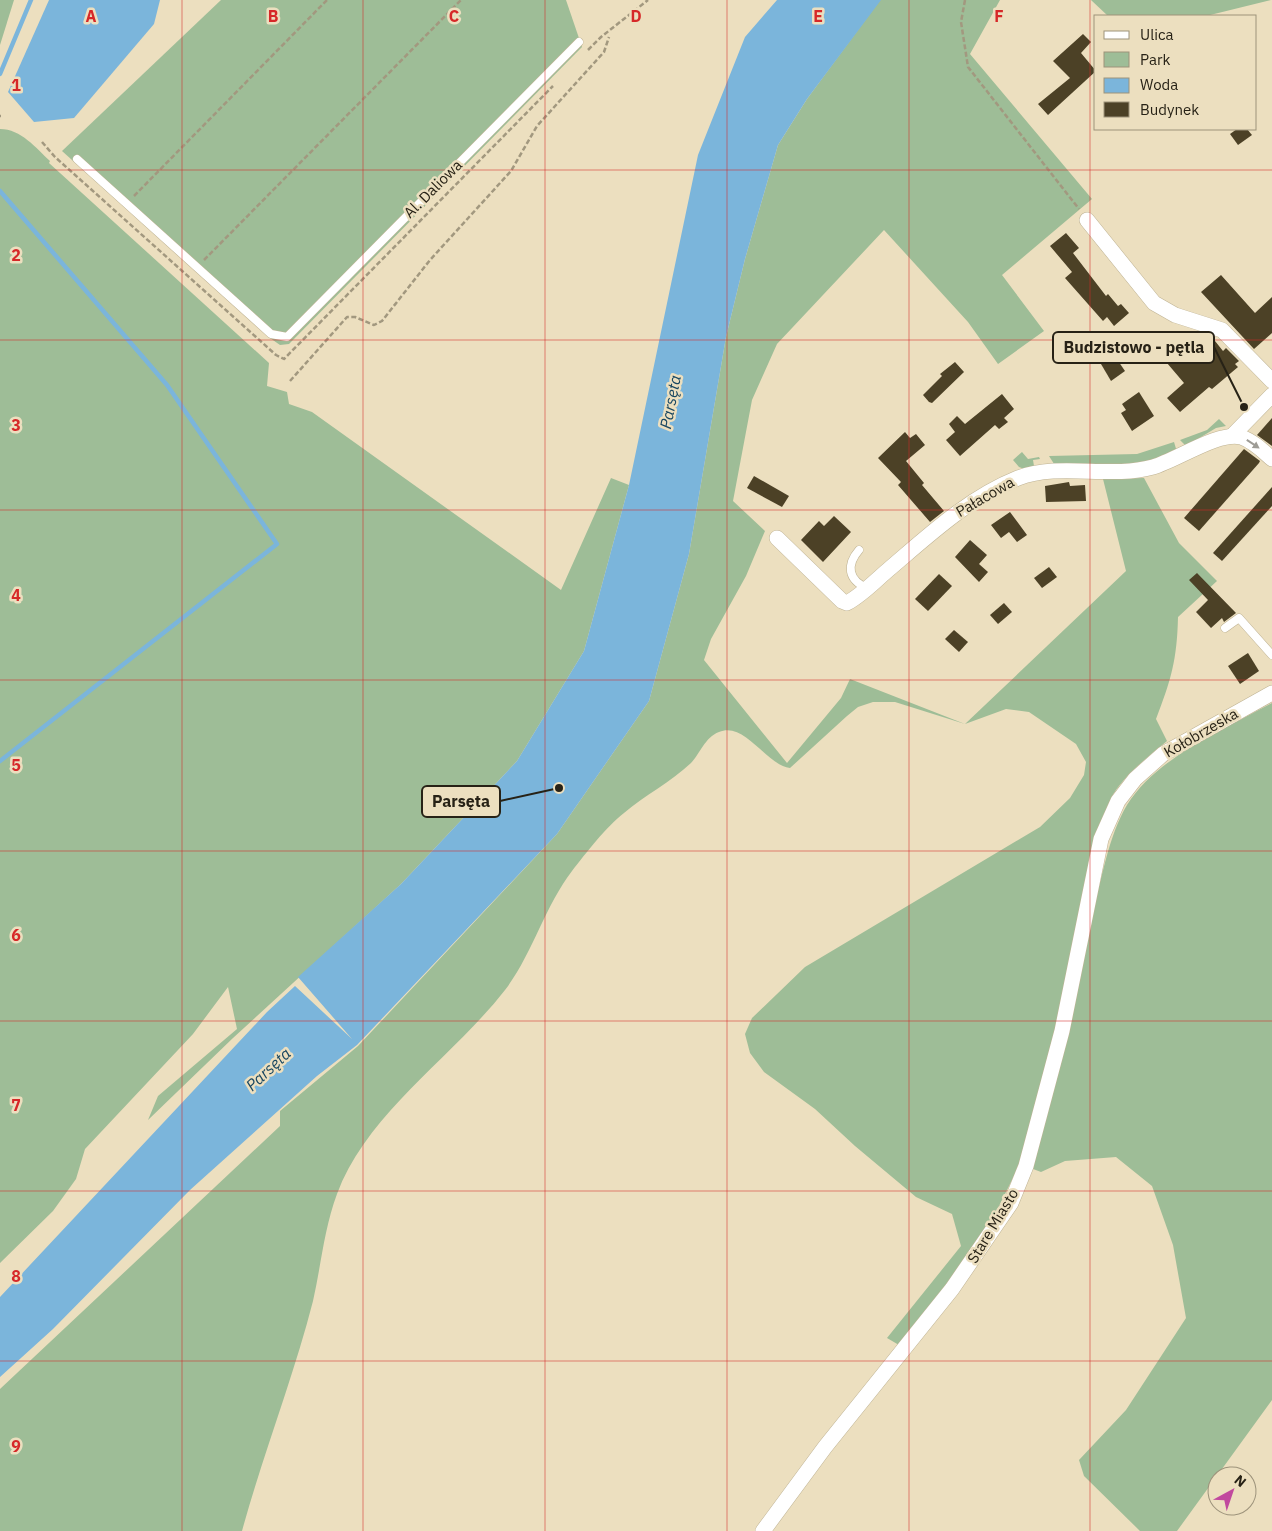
<svg xmlns="http://www.w3.org/2000/svg" width="1272" height="1531" font-family="'IBM Plex Sans',sans-serif">
<rect width="100%" height="100%" fill="#ecdfbf"/>
<g fill="#9ebd97">
<polygon points="0,0 14,0 0,45"/>
<polygon points="221,0 566,0 582,47 289,344 280,345 270,338 62,151"/>
<path d="M880,0h120l-30,54 122,145 -90,76 42,56 -46,33 -30,-42 -84,-92 -107,114 -25,56 -19,101 32,30 -19,45 -35,63 -7,21 83,103 54,-65 9,-19 115,45 161,-153 -23,-92 41,-1 35,65 38,38 -39,36c-1,43 -7,63 -22,102l11,22c-18,15 -40,32 -53,52 -20,34 -18,83 -22,121 10,-35 16,-77 35,-109 29,-47 97,-76 145,-102v697l-95,131h-37l-56,-55 -5,-16 47,-50 60,-92 -13,-73 -21,-59 -36,-29 -51,4 -24,11 -21,-8 -35,70 -86,111 -12,-7 74,-92 -9,-32 -36,-17 -61,-51 -40,-37 -51,-37 -14,-19 -5,-19 7,-16 53,-51 235,-140 30,-29 14,-23 2,-13 -10,-18 -47,-32 -23,-3 -41,15 -70,-22h-22l-15,5 -11,9 -57,52c-24,-3 -45,-47 -71,-36 -14,5 -19,22 -28,31 -20,19 -46,32 -67,50 -18,14 -38,40 -52,58 -27,35 -40,84 -67,119 -52,67 -138,123 -168,204 -13,35 -16,72 -24,107 -20,78 -50,153 -71,230h-242v-142l280,-263v-15l78,-65 199,-212 92,-133 40,-147 37,-217 19,-78 33,-114 29,-46z"/>
<polygon points="1091,0 1271,0 1206,16 1108,16"/>
<path d="M0,129c21,0 36,19 50,32l-1,2 220,200 -2,23 20,6 2,12 23,8 249,178 50,-112 18,7 -45,166 -67,110 -116,123 -168,154 -85,82 10,-24 79,-67 -9,-42 -35,47 -108,115 -9,30 -23,32 -53,52z"/>
<polygon points="1219,419 1226,426 1216,428 1186,446 1180,440 1207,430"/>
<path d="M1174,442l3,10c-37,17 -81,14 -121,15l-7,-11 88,-2z"/>
<polygon points="1022,452 1028,459 1039,457 1040,459 1033,460 1034,466 1027,470 1019,467 1013,460"/>
</g>
<g fill="#7bb5db">
<polygon points="49,0 160,0 154,24 74,118 34,122 8,92"/>
<polygon points="777,0 881,0 807,99 778,145 745,259 726,337 689,554 649,701 557,834 357,1045 317,1076 190,1190 53,1329 0,1377 0,1297 267,1012 295,986 352,1039 298,977 401,884 517,761 584,651 629,485 698,155 745,37"/>
</g>
<g fill="none" stroke-linecap="round" stroke-linejoin="round">
<g stroke="#7bb5db" stroke-width="4.5">
<polyline points="0,74 31,0"/>
<polyline points="0,191 167,385 277,544 0,761"/>
</g>
</g>
<g fill="#4c4126">
<polygon points="1083,34 1091,42 1081,53 1096,71 1048,115 1038,104 1070,78 1053,61"/>
<polygon points="1237,129 1247,129 1252,135 1238,145 1230,134"/>
<polygon points="1066,233 1079,248 1073,253 1106,296 1108,294 1118,306 1121,304 1129,313 1114,326 1107,317 1103,321 1065,278 1072,272 1050,246"/>
<polygon points="1221,275 1255,313 1272,297 1272,333 1254,349 1201,292"/>
<polygon points="1202,333 1211,336 1223,351 1226,348 1239,361 1235,364 1238,367 1212,389 1209,387 1180,412 1167,398 1184,383 1167,363"/>
<polygon points="1114,355 1125,371 1111,381 1101,364"/>
<polygon points="955,362 964,372 932,403 929,402 923,395 942,376 940,374"/>
<polygon points="1139,392 1154,416 1132,431 1121,413 1126,410 1122,404"/>
<polygon points="1002,394 1014,409 1004,418 1008,422 999,429 995,425 960,456 946,440 955,432 949,424 957,416 965,424"/>
<polygon points="1272,418 1272,446 1257,435"/>
<polygon points="905,432 910,438 916,434 925,445 906,461 924,483 922,485 944,511 930,522 898,485 901,482 878,458"/>
<polygon points="1244,449 1260,461 1259,463 1199,531 1184,518"/>
<polygon points="754,476 789,496 782,507 747,488"/>
<polygon points="1069,482 1070,486 1085,485 1086,501 1046,502 1045,486"/>
<polygon points="1272,487 1272,506 1222,561 1213,553"/>
<polygon points="1010,512 1027,535 1017,542 1009,532 1001,538 991,525"/>
<polygon points="834,516 851,532 823,562 801,540 819,521 824,526"/>
<polygon points="970,540 987,555 979,564 988,572 979,582 955,557"/>
<polygon points="1049,567 1057,577 1042,588 1034,578"/>
<polygon points="1197,573 1236,613 1224,622 1222,618 1211,628 1196,612 1208,600 1189,580"/>
<polygon points="939,574 952,586 928,611 915,599"/>
<polygon points="1004,603 1012,612 998,624 990,615"/>
<polygon points="954,630 968,642 959,652 945,639"/>
<polygon points="1248,653 1259,671 1240,684 1228,666"/>
</g>
<g fill="none" stroke-linecap="round" stroke-linejoin="round">
<defs>
<g id="service">
<polyline points="77,159 271,334 287,337 579,42"/>
<path d="M859,550c-13,15 -11,30 8,38"/>
<polyline points="1225,628 1239,618 1272,655"/>
</g>
<g id="minor">
<polyline points="1087,220 1154,303 1175,315 1222,330 1272,381"/>
<polyline points="1232,436 1272,395"/>
<path d="M777,538l65,63 5,2c15,-8 28,-22 41,-33 40,-34 80,-72 130,-92 42,-16 91,1 135,-11 24,-7 66,-36 88,-30 12,4 22,14 31,22"/>
<polyline points="763,1531 825,1447 952,1289 1011,1203 1026,1166 1062,1031 1101,839 1118,801 1135,779 1163,754 1272,693"/>
</g>
</defs>
<use href="#service" stroke="#bfb394" stroke-width="9"/>
<use href="#minor" stroke="#bfb394" stroke-width="16"/>
<g stroke="#a2987f" stroke-width="2.5" stroke-dasharray="5 2.5" stroke-linecap="butt">
<polyline points="965,0 961,22 968,67 1079,209"/>
<polyline points="588,50 601,37 648,0"/>
<polyline points="0,116 1,116"/>
<polyline points="42,142 55,157 276,355 284,359 553,86"/>
<polyline points="134,196 327,0"/>
<polyline points="204,260 461,0"/>
<polyline points="290,381 347,317 355,317 374,325 382,321 430,260 511,171 537,126 604,52 609,37"/>
</g>
<use href="#service" stroke="#fff" stroke-width="8"/>
<use href="#minor" stroke="#fff" stroke-width="15"/>
</g>
<defs><path id="oneway-solid" d="M-6-.8H1V-3.2L6.5 0L1 3.2V.8H-6Z" transform="scale(1.25)"/></defs>
<use fill="#9e9c96" href="#oneway-solid" transform="translate(1253 444) rotate(34)"/>
<path fill="none" stroke="#d62828" stroke-width="1" stroke-opacity="0.55" d="M182,0v1531M363,0v1531M545,0v1531M727,0v1531M909,0v1531M1090,0v1531M0,170h1272M0,340h1272M0,510h1272M0,680h1272M0,851h1272M0,1021h1272M0,1191h1272M0,1361h1272"/>
<g text-anchor="middle" stroke-width="5" stroke-linejoin="round" paint-order="stroke">
<g font-size="15" fill="#272216" stroke="#ecdfbf">
<text transform="translate(433 189) rotate(-45)" y="5">Al. Daliowa</text>
<text transform="translate(985 497) rotate(-30)" y="5">Pałacowa</text>
<text transform="translate(1201 733) rotate(-30)" y="5">Kołobrzeska</text>
<text transform="translate(993 1226) rotate(-59)" y="5">Stare Miasto</text>
</g>
<g font-size="16" font-style="italic" fill="#194761" stroke="#ecdfbf">
<text transform="translate(670 402) rotate(-79)" y="6">Parsęta</text>
<text transform="translate(268 1069) rotate(-43)" y="6">Parsęta</text>
</g>
</g>
<g font-size="16" text-anchor="middle" font-weight="bold" fill="#d62828" stroke="#ecdfbf" stroke-width="5" stroke-linejoin="round" paint-order="stroke">
<text x="91" y="22">A</text>
<text x="273" y="22">B</text>
<text x="454" y="22">C</text>
<text x="636" y="22">D</text>
<text x="818" y="22">E</text>
<text x="999" y="22">F</text>
<text x="16" y="91">1</text>
<text x="16" y="261">2</text>
<text x="16" y="431">3</text>
<text x="16" y="601">4</text>
<text x="16" y="771">5</text>
<text x="16" y="941">6</text>
<text x="16" y="1111">7</text>
<text x="16" y="1282">8</text>
<text x="16" y="1452">9</text>
</g>
<path fill="none" stroke="#272216" stroke-width="2" d="M1244 407L1214 347M559 788L500 801"/>
<g fill="#272216" stroke="#ecdfbf" stroke-width="2">
<circle cx="1244" cy="407" r="5"/>
<circle cx="559" cy="788" r="5"/>
</g>
<g fill="#ecdfbf" stroke="#272216" stroke-width="2">
<rect x="1053" y="332" width="161" height="31" rx="5"/>
<rect x="422" y="786" width="78" height="31" rx="5"/>
</g>
<g font-size="16" text-anchor="middle" font-weight="bold" fill="#272216">
<text x="1134" y="353">Budzistowo - pętla</text>
<text x="461" y="807">Parsęta</text>
</g>
<rect x="1094" y="15" width="162" height="115" fill="#ecdfbf" stroke="#9d937b"/>
<rect x="1104" y="31" width="25" height="8" fill="#ffffff" stroke="#9d937b"/>
<text x="1140" y="40" font-size="15" fill="#272216">Ulica</text>
<rect x="1104" y="52" width="25" height="15" fill="#9ebd97" stroke="#9d937b"/>
<text x="1140" y="65" font-size="15" fill="#272216">Park</text>
<rect x="1104" y="78" width="25" height="15" fill="#7bb5db" stroke="#9d937b"/>
<text x="1140" y="90" font-size="15" fill="#272216">Woda</text>
<rect x="1104" y="102" width="25" height="15" fill="#4c4126" stroke="#9d937b"/>
<text x="1140" y="115" font-size="15" fill="#272216">Budynek</text>
<g transform="translate(1232 1491) rotate(40)"><circle r="24" fill="#ecdfbf" stroke="#9d937b"/>
<path d="M0-4L9 19L0 12L-9 19Z" fill="#c1499e"/>
<text y="-8" font-size="14" font-weight="bold" text-anchor="middle" fill="#272216">N</text>
</g>
</svg>
